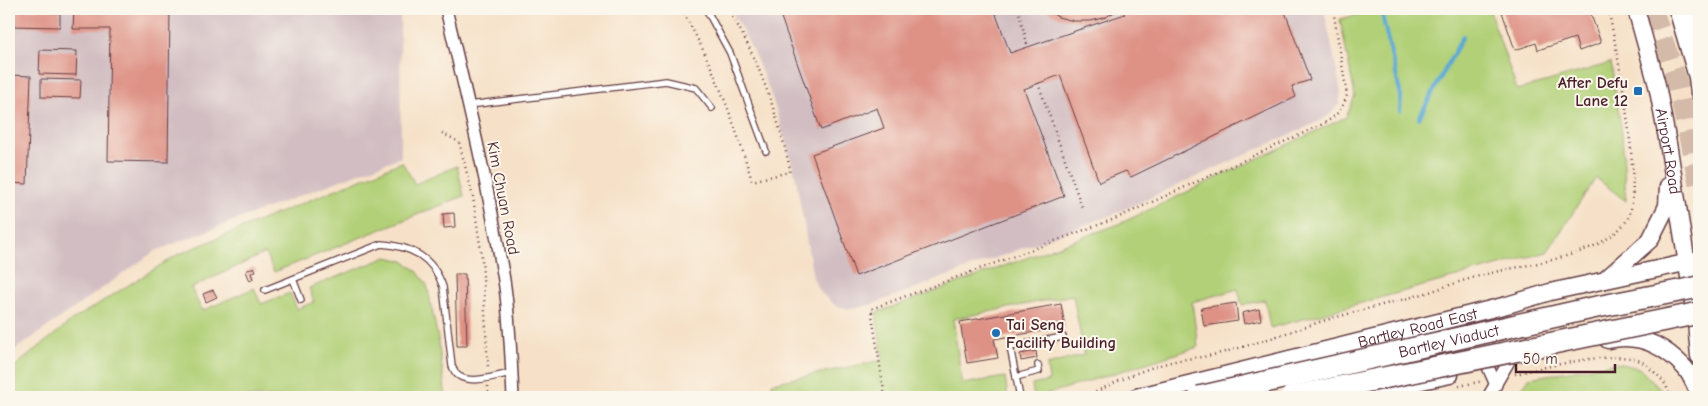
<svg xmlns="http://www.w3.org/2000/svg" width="1708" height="406" font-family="'Comic Neue',sans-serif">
<rect width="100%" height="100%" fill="#fbf7ec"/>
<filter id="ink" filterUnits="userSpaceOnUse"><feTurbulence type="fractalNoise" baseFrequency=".02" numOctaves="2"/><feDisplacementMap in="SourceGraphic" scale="10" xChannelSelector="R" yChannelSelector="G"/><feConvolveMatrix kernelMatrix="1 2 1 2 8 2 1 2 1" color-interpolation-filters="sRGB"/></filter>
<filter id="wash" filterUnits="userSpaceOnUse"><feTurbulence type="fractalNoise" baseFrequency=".0096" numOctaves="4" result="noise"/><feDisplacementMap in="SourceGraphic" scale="20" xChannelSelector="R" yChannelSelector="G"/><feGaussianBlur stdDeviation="1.12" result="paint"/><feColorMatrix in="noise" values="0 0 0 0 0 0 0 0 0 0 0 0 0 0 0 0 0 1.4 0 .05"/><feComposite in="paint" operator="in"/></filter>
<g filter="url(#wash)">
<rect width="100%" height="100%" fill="#f6e1c8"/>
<g fill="#d2bec2">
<polygon points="9,9 400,9 401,157 155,251 9,354"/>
<polygon points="731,9 1324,9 1341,92 1339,104 1331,114 1320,121 1114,214 870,305 851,309 836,306 821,293 813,278 795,173 773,100 753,51"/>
</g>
<g fill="#b1d077" stroke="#7e7851">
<polygon points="1381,9 1489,9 1517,90 1611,63 1622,133 1626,201 1596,178 1547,252 1270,328 1265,300 1242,305 1238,289 1192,302 1198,347 1038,397 1034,397 1032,385 1049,381 1047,365 1084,355 1073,295 953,319 962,384 1005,377 1008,397 774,397 772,383 883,360 876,313 1119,224 1346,117 1355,96 1340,19"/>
<polygon points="402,162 415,184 457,166 464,196 274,272 265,253 191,288 202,311 254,288 261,304 290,293 297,309 314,302 309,288 387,257 404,261 417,271 427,285 438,339 446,397 9,397 9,371 74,319 177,255"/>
<polygon points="1616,363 1639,368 1662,391 1663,397 1536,397 1522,388 1529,378"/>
</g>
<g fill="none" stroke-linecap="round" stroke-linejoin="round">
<g stroke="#58a7d2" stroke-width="4">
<polyline points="1382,15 1401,96 1400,111"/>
<polyline points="1419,118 1463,36"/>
</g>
</g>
<g id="blocks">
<g fill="#de9185">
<polygon points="9,9 60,9 60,27 9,26"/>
<polygon points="74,9 170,9 168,162 108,161 110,29 73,29"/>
<polygon points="778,9 994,9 1010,53 1125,14 1119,9 1284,9 1310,80 1292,86 1296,97 1131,177 1126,171 1099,182 1060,75 1024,89 1064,196 856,276 812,154 884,128 877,108 821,130"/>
<polygon points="1045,9 1119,9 1106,17 1091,21 1074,21 1058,17"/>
<polygon points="1501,9 1589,9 1601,43 1579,51 1575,38 1538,50 1536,43 1515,50"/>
<polygon points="40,50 77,51 76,75 39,74"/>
<polygon points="9,75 31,76 27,184 9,183"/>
<polygon points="41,79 81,80 80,98 41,97"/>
<polygon points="454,213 455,227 444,228 443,214"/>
<polygon points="254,267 256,271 251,273 253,279 250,281 246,271"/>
<polygon points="455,274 465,274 467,346 457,346"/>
<polygon points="213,290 217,297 206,302 203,294"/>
<polygon points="1236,303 1238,321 1204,326 1201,308"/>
<polygon points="1061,304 1065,327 994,339 998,358 967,363 960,322"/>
<polygon points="1259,309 1261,320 1244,324 1242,313"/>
<polygon points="1036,351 1037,358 1021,361 1020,354"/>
</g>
</g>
</g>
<g filter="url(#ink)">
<use href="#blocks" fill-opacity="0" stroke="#643c43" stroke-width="1"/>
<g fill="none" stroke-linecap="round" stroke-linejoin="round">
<polyline stroke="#d4baa9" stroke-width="21" stroke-dasharray="21 11" stroke-linecap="butt" points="1652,9 1678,85 1699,183"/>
<defs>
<g id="lane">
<polyline points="706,9 730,53 766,151"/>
<polyline points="469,105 666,81 696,88 712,108"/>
<polyline points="293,279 301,300"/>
<path d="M265,290l116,-46c30,2 52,13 62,43l9,79c2,4 3,8 7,10 14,9 38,-1 53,-3"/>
<polyline points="1016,377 1039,371 1038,365"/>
<polyline points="1020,397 1010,347 1063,337"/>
</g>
<g id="street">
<path d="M446,9c21,89 43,180 58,271 6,39 7,78 9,117"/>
<polyline points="1488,367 1496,385"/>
<polyline points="1488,397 1508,363"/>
</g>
<g id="secondary">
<path id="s1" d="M1636,9l21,76 12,64 27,173 3,34"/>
<polyline points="1677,9 1697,77 1699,93"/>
<polyline points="1607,278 1650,240 1667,206 1668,186"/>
<path d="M1608,340c30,-7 54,4 75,26 7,6 11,18 16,27"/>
<path id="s2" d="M1136,397l371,-92 43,-13 149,-32"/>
<polyline points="1346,397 1450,375"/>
</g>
<polyline id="highway" points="1692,9 1699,37"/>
</defs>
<use href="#lane" stroke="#643c43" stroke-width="8"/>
<use href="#street" stroke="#643c43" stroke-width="14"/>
<use href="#secondary" stroke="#643c43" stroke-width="19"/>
<use href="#highway" stroke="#643c43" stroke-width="24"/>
<g stroke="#643c43" stroke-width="2.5" stroke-dasharray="1 4" stroke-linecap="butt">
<path d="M681,9c32,54 53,112 71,172l37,-9 1,-3c-12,-54 -33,-114 -62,-160"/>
<polyline points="1018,9 1028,47"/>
<polyline points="1038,83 1083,210"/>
<polyline points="442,133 459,142 473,197 482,258 488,368"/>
<path d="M1515,374c28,-6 103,-26 127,-12 4,2 8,7 12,10 9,8 13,13 16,25"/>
<polyline points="1459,386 1483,381"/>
<polyline points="488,397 488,386"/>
<path d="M885,397l-14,-88 246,-91 202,-92c15,-8 23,-14 28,-31l-14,-86"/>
<path d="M1087,397c25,-14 55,-28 84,-35 15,-4 31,-4 46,-8 36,-9 71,-22 106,-33 34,-10 69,-18 103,-28 19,-6 37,-13 57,-18 42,-12 117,-16 144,-55 18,-27 -11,-176 -19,-211"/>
</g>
<use href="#lane" stroke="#fff" stroke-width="5.5"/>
<use href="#street" stroke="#fff" stroke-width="11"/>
<use href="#secondary" stroke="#fff" stroke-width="16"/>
<use href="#highway" stroke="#fff" stroke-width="21"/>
<defs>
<g id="highway-bridge">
<path id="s3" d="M1199,397l393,-89 107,-21"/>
<polyline points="1291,397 1699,313"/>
</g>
</defs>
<use href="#highway-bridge" stroke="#643c43" stroke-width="24" stroke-linecap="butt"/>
<use href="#highway-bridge" stroke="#fff" stroke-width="21"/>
</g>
</g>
<g fill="#1f6fb2" stroke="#fbf7ec" stroke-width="2">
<rect x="1633" y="86" width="10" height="10" rx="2.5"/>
<circle cx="996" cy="333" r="5"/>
</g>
<g text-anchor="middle" stroke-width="4" stroke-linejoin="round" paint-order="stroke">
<g font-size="16" font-weight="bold" fill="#4a1f2b" stroke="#fbf7ec" text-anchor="end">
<text x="1628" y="88">After Defu<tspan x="1628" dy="18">Lane 12</tspan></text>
<text x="1006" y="330" text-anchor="start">Tai Seng<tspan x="1006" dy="18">Facility Building</tspan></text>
</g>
<g font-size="16" fill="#4a1f2b" stroke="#fbf7ec">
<text dy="6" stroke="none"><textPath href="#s1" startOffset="146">Airport Road</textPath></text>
<text transform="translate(504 198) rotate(79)" y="6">Kim Chuan Road</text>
<text dy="6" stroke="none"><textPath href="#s2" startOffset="290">Bartley Road East</textPath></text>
<text dy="6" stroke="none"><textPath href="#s3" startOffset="256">Bartley Viaduct</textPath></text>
</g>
</g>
<rect width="1708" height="406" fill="none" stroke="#fbf7ec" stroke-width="30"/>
<path d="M1516 364v8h99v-8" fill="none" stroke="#4a1f2b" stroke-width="2.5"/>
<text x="1523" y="364" font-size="15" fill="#4a1f2b" stroke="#fbf7ec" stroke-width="4" paint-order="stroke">50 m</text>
</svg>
